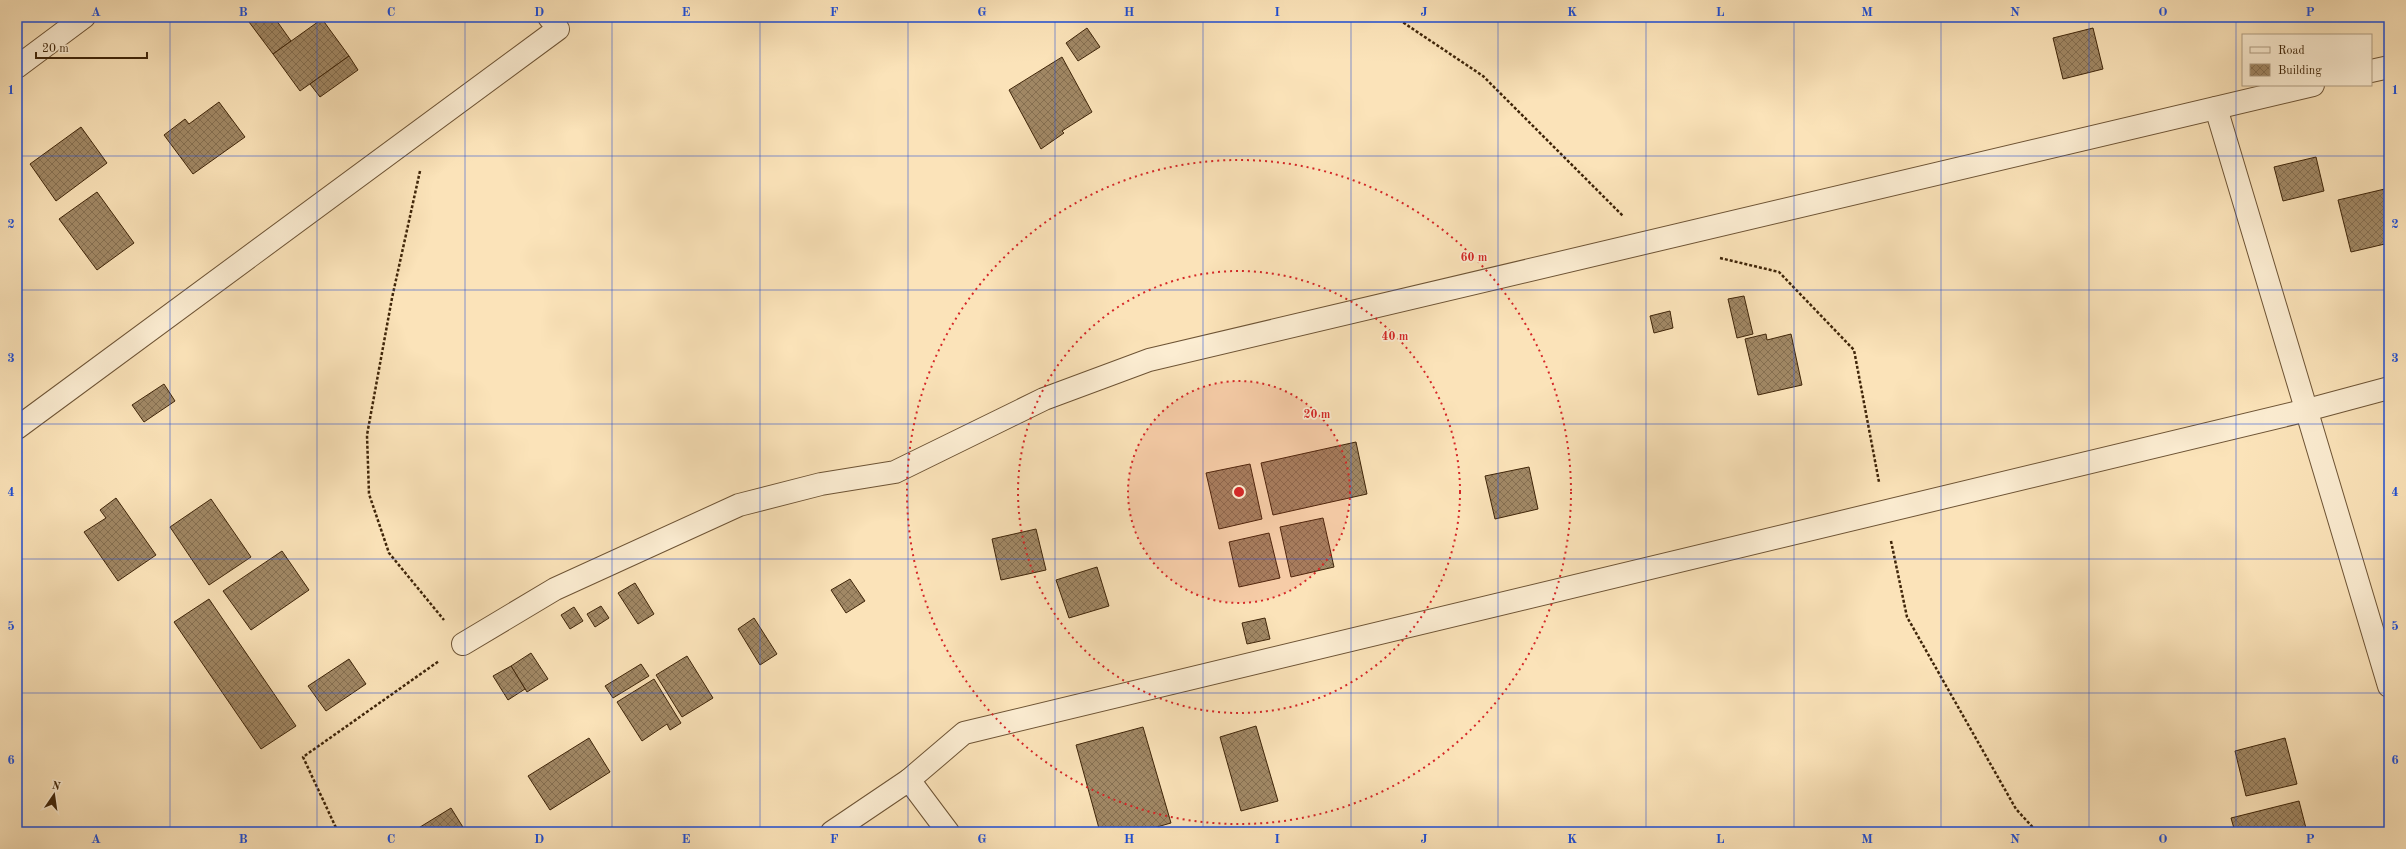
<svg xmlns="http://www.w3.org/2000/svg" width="2406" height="849" font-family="'Old Standard TT',serif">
<defs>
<pattern id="building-cross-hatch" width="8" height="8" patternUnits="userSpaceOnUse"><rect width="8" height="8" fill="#a18865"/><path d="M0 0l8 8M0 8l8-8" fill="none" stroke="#856f51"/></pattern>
</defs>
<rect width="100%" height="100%" fill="#fbe3b9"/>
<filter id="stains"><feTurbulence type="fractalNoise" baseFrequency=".005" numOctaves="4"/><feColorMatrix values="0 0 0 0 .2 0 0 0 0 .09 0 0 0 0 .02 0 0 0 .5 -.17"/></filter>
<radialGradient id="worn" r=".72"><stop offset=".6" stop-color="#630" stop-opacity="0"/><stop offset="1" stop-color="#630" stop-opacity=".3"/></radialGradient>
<g fill="url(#building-cross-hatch)" stroke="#3f2509">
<polygon points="248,17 274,17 291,41 273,54 246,18"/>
<polygon points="322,19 349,56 300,91 273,54"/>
<polygon points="1087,28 1100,47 1078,61 1066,43"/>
<polygon points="2093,28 2103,69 2063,79 2053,38"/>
<polygon points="349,56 358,70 320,97 310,84"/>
<polygon points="1062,57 1092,112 1062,131 1064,133 1041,149 1009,90"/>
<polygon points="219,102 245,137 193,174 164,135 185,119 189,124"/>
<polygon points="81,127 107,163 56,201 30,164"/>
<polygon points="2316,157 2324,191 2283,201 2274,167"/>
<polygon points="2389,188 2389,243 2351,252 2338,200"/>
<polygon points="97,192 134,243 97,270 59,219"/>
<polygon points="1744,296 1753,334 1737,338 1728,299"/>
<polygon points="1670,311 1673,328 1654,333 1650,316"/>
<polygon points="1766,334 1767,340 1791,334 1802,385 1758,395 1745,339"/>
<polygon points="164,384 175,401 144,422 132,405"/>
<polygon points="1356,442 1367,494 1273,515 1261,463"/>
<polygon points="1250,464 1262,519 1219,529 1206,473"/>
<polygon points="1529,467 1538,509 1495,519 1485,476"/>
<polygon points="116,498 156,555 118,581 84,532 106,518 100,510"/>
<polygon points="211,499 251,557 209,585 170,527"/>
<polygon points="1323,518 1334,567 1291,577 1280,527"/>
<polygon points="1036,529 1046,570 1001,580 992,539"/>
<polygon points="1269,533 1280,578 1239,587 1229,542"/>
<polygon points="282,551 309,590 251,630 223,591"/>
<polygon points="1097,567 1109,606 1069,618 1056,580"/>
<polygon points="850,579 865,601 846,613 831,590"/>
<polygon points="635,583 654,614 638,624 618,593"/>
<polygon points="209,599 296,726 261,749 174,622"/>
<polygon points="601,606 609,618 595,627 587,614"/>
<polygon points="574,607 583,621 570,629 561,615"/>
<polygon points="754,618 777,654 760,665 738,629"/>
<polygon points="1265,618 1270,639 1247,644 1242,623"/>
<polygon points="531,653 548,679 527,692 511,666"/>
<polygon points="687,656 713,698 682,717 656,675"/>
<polygon points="349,659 366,684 326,711 308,686"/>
<polygon points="641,664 649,676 613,698 605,686"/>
<polygon points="511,666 525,689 508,700 493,676"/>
<polygon points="654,679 681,723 670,730 667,724 642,741 617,702"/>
<polygon points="1256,726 1278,801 1241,811 1220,737"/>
<polygon points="1143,727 1171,823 1139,832 1100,832 1076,745"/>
<polygon points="589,738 610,772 550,810 528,776"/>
<polygon points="2285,738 2297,784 2246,796 2235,751"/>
<polygon points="2299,801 2307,832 2235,832 2231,818"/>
<polygon points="451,808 466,832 412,832"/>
</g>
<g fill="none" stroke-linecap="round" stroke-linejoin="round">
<defs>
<g id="minor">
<polyline points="17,67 84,17"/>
<polyline points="2371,71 2389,67"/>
<polyline points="2216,108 2389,686"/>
<polyline points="17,428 558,29 549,17"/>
<polyline points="463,644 555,589 739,505 821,484 895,472 1044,399 1149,360 2313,85"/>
<polyline points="909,780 964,733 2307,410 2389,388"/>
<polyline points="832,832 909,780 948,832"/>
</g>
</defs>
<use href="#minor" stroke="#6e5435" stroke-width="24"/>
<g stroke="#3f2509" stroke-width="2.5" stroke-dasharray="3 2" stroke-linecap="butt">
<polyline points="1395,17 1483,76 1623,216"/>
<polyline points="420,171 392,298 367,435 369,494 389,553 444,620"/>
<polyline points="1720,258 1779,272 1854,350 1879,482"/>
<polyline points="1891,541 1907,617 2016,809 2037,832"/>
<polyline points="338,832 303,757 439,661"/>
</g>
<use href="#minor" stroke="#fcedd2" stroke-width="22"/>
</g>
<path fill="none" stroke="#1d4ed8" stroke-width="1" stroke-opacity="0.55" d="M170,17v815M317,17v815M465,17v815M612,17v815M760,17v815M908,17v815M1055,17v815M1203,17v815M1351,17v815M1498,17v815M1646,17v815M1794,17v815M1941,17v815M2089,17v815M2236,17v815M17,156h2372M17,290h2372M17,424h2372M17,559h2372M17,693h2372"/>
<circle cx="1239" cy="492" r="111" fill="#d62828" fill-opacity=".12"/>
<g fill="none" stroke="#d62828" stroke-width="2" stroke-dasharray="2 4">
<circle cx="1239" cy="492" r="111"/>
<circle cx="1239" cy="492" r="221"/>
<circle cx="1239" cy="492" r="332"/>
</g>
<circle cx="1239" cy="492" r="6" fill="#d62828" stroke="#fcedd2" stroke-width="2"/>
<g font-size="12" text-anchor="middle" font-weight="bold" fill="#d62828" stroke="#fcedd2" stroke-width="3.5" stroke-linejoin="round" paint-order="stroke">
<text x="1474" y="261">60 m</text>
<text x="1395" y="340">40 m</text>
<text x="1317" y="418">20 m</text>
</g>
<rect width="2406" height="849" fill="none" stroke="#fbe3b9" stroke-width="44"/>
<rect x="2242" y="34" width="130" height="52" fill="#fcedd2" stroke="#b09d82"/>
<rect x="2250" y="47" width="20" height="6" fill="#fcedd2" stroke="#b09d82"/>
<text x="2278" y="54" font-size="12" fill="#3f2509">Road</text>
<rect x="2250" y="64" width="20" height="12" fill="url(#building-cross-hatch)" stroke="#b09d82"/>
<text x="2278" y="74" font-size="12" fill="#3f2509">Building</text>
<g transform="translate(54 795) rotate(13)" stroke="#fcedd2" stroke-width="3" paint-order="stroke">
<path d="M0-3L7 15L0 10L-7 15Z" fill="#3f2509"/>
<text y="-6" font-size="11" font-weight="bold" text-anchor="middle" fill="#3f2509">N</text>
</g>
<path d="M36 52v6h111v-6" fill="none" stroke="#3f2509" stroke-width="2"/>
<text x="42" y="52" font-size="12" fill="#3f2509" stroke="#fcedd2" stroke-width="3" paint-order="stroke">20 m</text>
<rect x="22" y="22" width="2362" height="805" fill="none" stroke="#1d4ed8" stroke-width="1.5"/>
<g font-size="13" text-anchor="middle" font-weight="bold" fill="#1d4ed8">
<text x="96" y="16">A</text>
<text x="243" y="16">B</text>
<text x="391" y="16">C</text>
<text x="539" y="16">D</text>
<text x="686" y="16">E</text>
<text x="834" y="16">F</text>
<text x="982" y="16">G</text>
<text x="1129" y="16">H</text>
<text x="1277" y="16">I</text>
<text x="1424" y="16">J</text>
<text x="1572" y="16">K</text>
<text x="1720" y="16">L</text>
<text x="1867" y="16">M</text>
<text x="2015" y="16">N</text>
<text x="2163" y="16">O</text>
<text x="2310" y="16">P</text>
<text x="11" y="94">1</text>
<text x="2395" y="94">1</text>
<text x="11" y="228">2</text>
<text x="2395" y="228">2</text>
<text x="11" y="362">3</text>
<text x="2395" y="362">3</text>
<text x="11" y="496">4</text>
<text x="2395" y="496">4</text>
<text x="11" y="630">5</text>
<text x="2395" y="630">5</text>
<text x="11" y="764">6</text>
<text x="2395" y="764">6</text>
<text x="96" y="843">A</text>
<text x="243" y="843">B</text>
<text x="391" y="843">C</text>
<text x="539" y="843">D</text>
<text x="686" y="843">E</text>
<text x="834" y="843">F</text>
<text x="982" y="843">G</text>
<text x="1129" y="843">H</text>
<text x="1277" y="843">I</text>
<text x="1424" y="843">J</text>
<text x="1572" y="843">K</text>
<text x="1720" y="843">L</text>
<text x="1867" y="843">M</text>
<text x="2015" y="843">N</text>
<text x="2163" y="843">O</text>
<text x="2310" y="843">P</text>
</g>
<rect width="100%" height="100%" filter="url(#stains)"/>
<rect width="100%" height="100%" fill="url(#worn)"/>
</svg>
